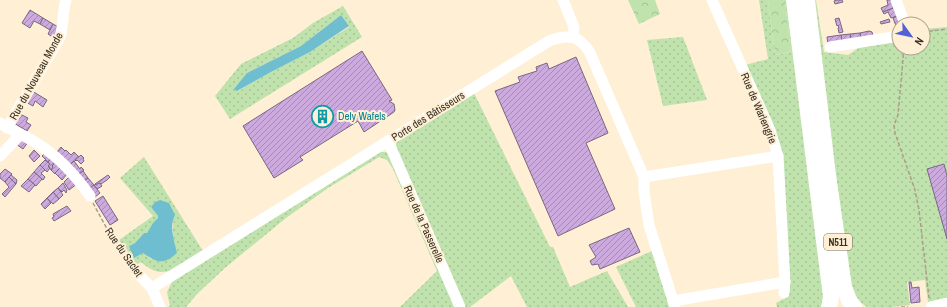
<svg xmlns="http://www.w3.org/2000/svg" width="947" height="307" font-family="'Archivo Narrow',sans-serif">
<defs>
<pattern id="grass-dots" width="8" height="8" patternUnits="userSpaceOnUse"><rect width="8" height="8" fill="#c0e2ad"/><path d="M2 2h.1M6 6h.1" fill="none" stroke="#a6c295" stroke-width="1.8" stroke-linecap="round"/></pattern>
<pattern id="forest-crowns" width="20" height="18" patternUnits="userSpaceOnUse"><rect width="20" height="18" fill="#c0e2ad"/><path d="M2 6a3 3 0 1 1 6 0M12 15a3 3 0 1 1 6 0" fill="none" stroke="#a6c295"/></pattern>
<pattern id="building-hatch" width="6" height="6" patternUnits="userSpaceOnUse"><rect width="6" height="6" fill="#cdaade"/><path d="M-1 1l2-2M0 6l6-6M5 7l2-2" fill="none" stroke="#a78bb4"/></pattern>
</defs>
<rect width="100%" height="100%" fill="#feefd5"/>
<g fill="url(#grass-dots)" fill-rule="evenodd">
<polygon points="759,0 768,0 775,55 791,52 785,0 789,0 826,296 822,307 777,307 776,303 787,297 782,166 745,65 768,59"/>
<polygon points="811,0 816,0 824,52 848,55 863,45 891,42 899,43 899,48 923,48 923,29 947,27 947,298 928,302 925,280 907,282 910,305 891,307 867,307 852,296"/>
<path d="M343,6l19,31 -132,82 -15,-23 26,-32 52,-26 20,-15zM341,15l8,12 -39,25 -39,20 -33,19 9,-18 54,-27z"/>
<polygon points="683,37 707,100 663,106 647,40"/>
<polygon points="474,93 550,247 553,247 570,287 607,271 628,307 527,307 511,276 470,307 465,307 396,149 396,143 399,139"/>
<polygon points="379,152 386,152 390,156 456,307 400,307 437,271 393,169 387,160 379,157 328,188 286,218 226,267 197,294 186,307 168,307 170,306 167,292 174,278"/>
<path d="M144,157l59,94c-22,14 -38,33 -62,11l-6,4 -16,-26 34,-24 -33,-38zM155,202l14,1c2,5 4,11 4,16 1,10 -2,16 2,25l-24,15 -8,-6 -14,-7 6,-3 9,-10h3l11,-15v-2l-7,-9z"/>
<polygon points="652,251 671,307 636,307 616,267"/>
</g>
<g fill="url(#forest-crowns)">
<polygon points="628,0 655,0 660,14 639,24"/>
<polygon points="768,0 785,0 791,52 775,55"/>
</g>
<g fill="#6fbed0">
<polygon points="341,15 349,26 310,52 271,72 237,91 234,89 247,73 301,46"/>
<path d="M160,200l9,3 6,12c-6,12 -1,25 2,38 -13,12 -20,10 -34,0l-9,5 -5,-12 6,-3 9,-10h3l6,-10 5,-5v-2l-7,-9 4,-5z"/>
</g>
<g fill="url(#building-hatch)" stroke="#7a6782">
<polygon points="837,0 842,0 843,2 835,4 834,1"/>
<polygon points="887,0 894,0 896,7 883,12 881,8 888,5"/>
<polygon points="896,7 900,15 891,18 888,12 884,14 883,12"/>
<polygon points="30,10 43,18 40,24 34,21 30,28 22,23"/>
<polygon points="900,15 903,24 899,24 898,31 893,18"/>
<polygon points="43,18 53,24 50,30 40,24"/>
<polygon points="839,18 843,32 839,33 838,28 839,28 838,25 837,26 835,19"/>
<polygon points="889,19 890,22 881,24 880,22"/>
<polygon points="53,24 60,28 54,38 48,34"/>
<polygon points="869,31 872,32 873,36 861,39 860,33"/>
<polygon points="860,33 861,39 851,41 850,34"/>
<polygon points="850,34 851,41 842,42 841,35"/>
<polygon points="841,35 842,42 828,44 827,37"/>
<polygon points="362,51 392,100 389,101 394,104 395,110 394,112 364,132 358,121 300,157 303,160 274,178 243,126"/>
<polygon points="576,57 608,133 586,143 615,209 558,236 495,91 520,82 518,77 537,71 536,67 547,63 549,69"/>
<polygon points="32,91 47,100 43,107 35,101 33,106 26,102"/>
<polygon points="18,113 28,118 26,122 31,125 27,131 14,123"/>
<polygon points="20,139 28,142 23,149 16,144"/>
<polygon points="61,147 65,151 66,150 71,155 74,152 79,157 69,166 57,152"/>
<polygon points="34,150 40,156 34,162 29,156"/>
<polygon points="46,152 52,157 48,162 42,156"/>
<polygon points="81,155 84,158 83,159 84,161 81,164 77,160 76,161 75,160"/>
<polygon points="52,157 56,161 52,166 53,167 51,170 48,166 50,164 48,162"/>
<polygon points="45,160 50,164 48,166 50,168 47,172 40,165"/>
<polygon points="56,161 61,167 55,174 51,170 53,167 52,166"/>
<polygon points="74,161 80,169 81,167 84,170 78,175 69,166"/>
<polygon points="944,164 947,176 947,239 927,169"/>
<polygon points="40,165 45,170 41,173 45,177 43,180 34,172"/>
<polygon points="61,167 68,173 62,180 55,173"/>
<polygon points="5,169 12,174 5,182 0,178 0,174"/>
<polygon points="83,171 88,178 83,182 78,175"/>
<polygon points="34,172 42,179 36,186 28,179"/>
<polygon points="11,175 17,180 16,184 9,177"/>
<polygon points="108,175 110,177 107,180 101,184 96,185 95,184"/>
<polygon points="70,176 77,184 69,190 64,182"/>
<polygon points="9,177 16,184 5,197 2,194 9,187 5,182"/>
<polygon points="88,178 94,185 89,189 83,182"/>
<polygon points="28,179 35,185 29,192 21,186"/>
<polygon points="63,183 67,190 66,193 64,190 62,192 58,188"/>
<polygon points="100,183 102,186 97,189 94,185"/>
<polygon points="94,185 100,193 95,197 89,189"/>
<polygon points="58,188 63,195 59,199 53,192"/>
<polygon points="53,192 59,199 53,204 47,198"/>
<polygon points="103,196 118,220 110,225 95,201"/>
<polygon points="47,198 51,203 45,209 41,204"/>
<polygon points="67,206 71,211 54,221 52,218 54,217 53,214"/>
<polygon points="629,228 640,252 600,269 598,264 592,265 590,261 596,257 589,245"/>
<polygon points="909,282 911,282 912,288 919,287 920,302 911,303"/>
</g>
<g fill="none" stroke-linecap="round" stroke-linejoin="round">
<g stroke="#ab9f8b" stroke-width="1.5" stroke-dasharray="4 2" stroke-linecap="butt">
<polyline points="923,32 947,29"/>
<polyline points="904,48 898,115 894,125 895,133 915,190 919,210 929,298"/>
<polyline points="93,203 112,238 132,266"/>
<polyline points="901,307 908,307"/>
</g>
<g stroke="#fff" stroke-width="11">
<polyline points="563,0 574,27 573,37"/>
<polyline points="712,0 770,130 778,156 785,282 784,293"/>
<polyline points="896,0 905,24"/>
<polyline points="830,47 899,36"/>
<path d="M0,123c12,8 26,13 38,21 21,13 38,32 52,52"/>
<path d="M7,128l53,-91c4,-12 2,-25 6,-37"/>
<polyline points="388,141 460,307"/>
<polyline points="0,156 20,135"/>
<polyline points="644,177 778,156"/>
<polyline points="137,273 152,288 160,307"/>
<path d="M152,288l397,-247c18,-7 31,-6 41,12l54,124v15l5,33 26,82"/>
<polyline points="673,301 785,282"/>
<polyline points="931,307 947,303"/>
</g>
<g stroke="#fff" stroke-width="16">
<polyline points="794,0 831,297 829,307"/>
<polyline points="807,0 828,175 844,287 849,300 854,307"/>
</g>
</g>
<defs>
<symbol id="building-ring" viewBox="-11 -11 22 22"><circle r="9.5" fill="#feefd5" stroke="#0f9aa8" stroke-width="1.5"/><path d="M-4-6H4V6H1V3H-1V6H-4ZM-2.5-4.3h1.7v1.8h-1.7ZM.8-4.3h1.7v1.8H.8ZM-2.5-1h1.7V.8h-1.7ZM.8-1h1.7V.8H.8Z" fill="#0f9aa8"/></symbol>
</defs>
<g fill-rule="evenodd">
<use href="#building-ring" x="310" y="104" width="25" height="25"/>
</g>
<g text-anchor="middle" stroke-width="4" stroke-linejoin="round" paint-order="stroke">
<rect fill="#feefd5" stroke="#736958" stroke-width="1" x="824" y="234" width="28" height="16" rx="3"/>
<g font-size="10" font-weight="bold" fill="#373023">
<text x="838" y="246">N511</text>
</g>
<g font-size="11" fill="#373023" stroke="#feefd5">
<text transform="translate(36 76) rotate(-61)" y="4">Rue du Nouveau Monde</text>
<text transform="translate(759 108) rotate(67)" y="4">Rue de Warlengrie</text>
<text transform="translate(428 116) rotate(-32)" y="4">Porte des Bâtisseurs</text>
<text transform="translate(424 224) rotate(66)" y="4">Rue de la Passerelle</text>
<text transform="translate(124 252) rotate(55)" y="4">Rue du Saclet</text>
</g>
<g font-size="11" fill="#0d838f" stroke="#feefd5" text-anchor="start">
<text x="338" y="120">Dely Wafels</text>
</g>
</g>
<g transform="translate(911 36) rotate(123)"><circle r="19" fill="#feefd5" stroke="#aea38e"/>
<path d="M0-3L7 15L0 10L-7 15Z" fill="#5261d7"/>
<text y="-6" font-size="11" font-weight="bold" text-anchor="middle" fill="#373023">N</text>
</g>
</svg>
